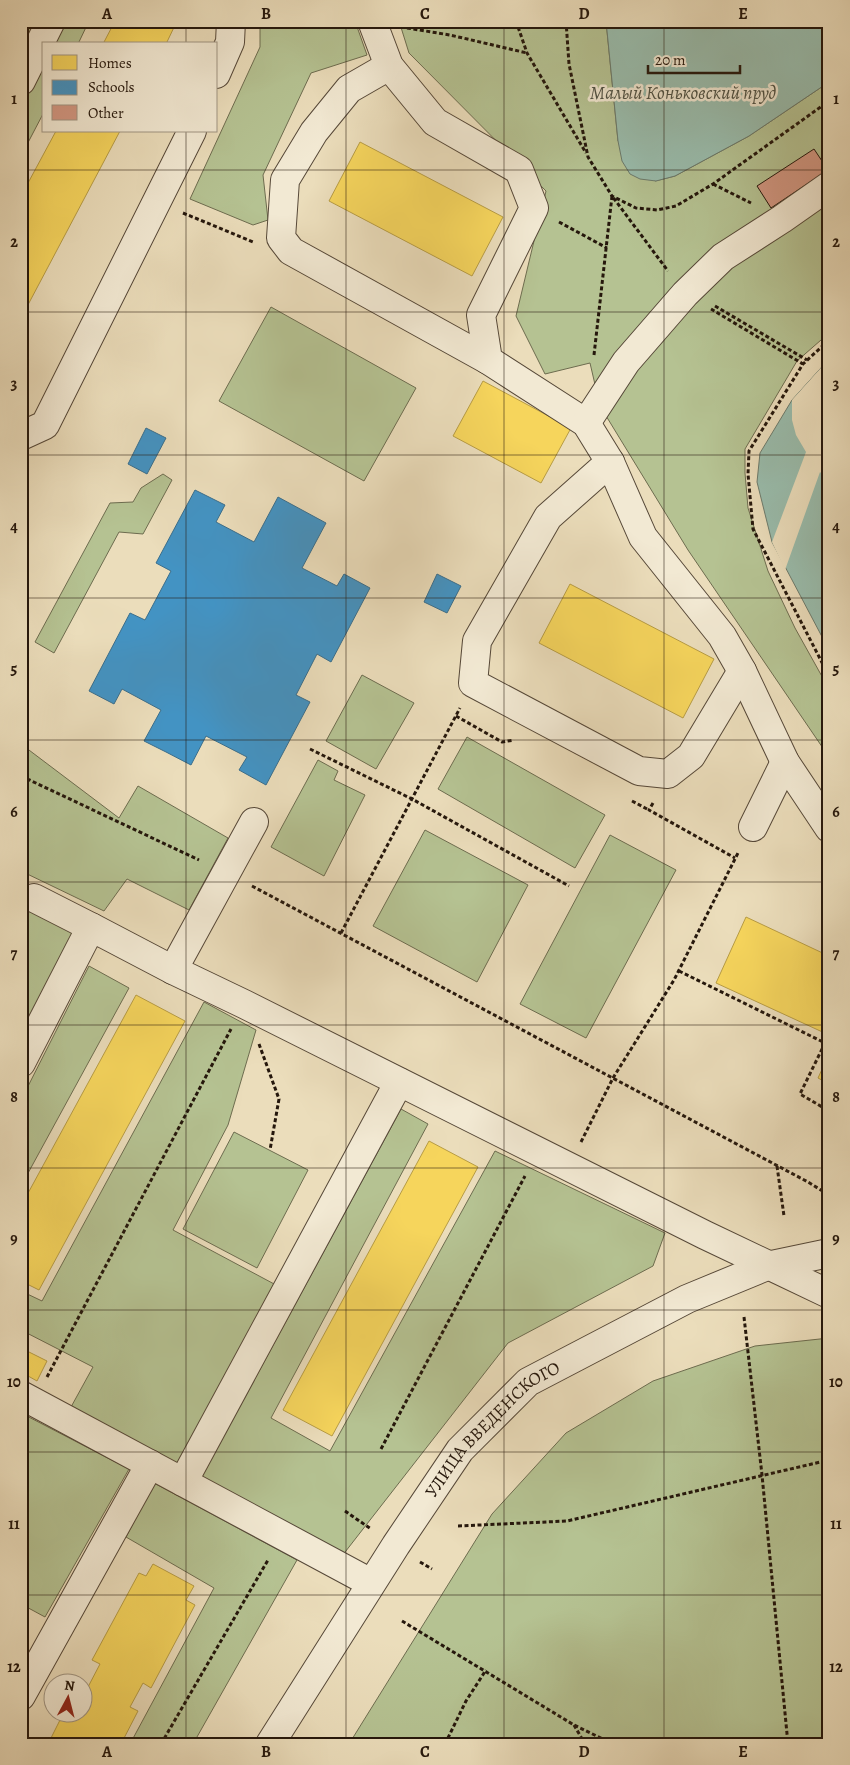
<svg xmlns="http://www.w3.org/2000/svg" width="850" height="1765" font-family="Alegreya,serif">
<rect width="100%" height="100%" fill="#ebddbb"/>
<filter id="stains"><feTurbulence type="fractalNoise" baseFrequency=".004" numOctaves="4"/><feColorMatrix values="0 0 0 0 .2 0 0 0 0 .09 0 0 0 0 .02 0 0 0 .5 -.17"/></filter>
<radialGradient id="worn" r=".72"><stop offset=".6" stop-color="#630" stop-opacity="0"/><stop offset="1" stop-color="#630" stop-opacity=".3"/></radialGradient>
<g fill="#b5c292" stroke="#6d6c4f">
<polygon points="21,21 89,21 78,44 44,44 44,112 21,156"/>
<polygon points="260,21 355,21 367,55 311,73 263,175 268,220 253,225 190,199 260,47"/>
<polygon points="399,21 606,21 618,141 655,181 675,176 749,136 829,82 829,333 797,361 745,449 745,473 748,508 768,571 795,628 829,689 829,757 688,550 600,406 590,363 545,374 516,316 546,191 409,53"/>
<polygon points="271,307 416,388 364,481 219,401"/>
<polygon points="163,474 172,480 143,534 119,532 54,653 35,642 110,503 133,502 141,488"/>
<polygon points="362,675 414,703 376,769 326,741"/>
<polygon points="467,737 605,815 575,868 438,789"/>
<polygon points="21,744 119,818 138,786 228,838 189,910 127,879 104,911 21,871"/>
<polygon points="318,760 338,771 334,780 365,795 324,876 271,847"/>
<polygon points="425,830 528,885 477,982 373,926"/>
<polygon points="610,835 676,870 586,1038 520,1004"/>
<polygon points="21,906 76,933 21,1039"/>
<polygon points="89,966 129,988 21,1186 21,1100"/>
<polygon points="204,1002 256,1030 228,1125 173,1230 276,1285 179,1464 71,1407 93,1367 21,1330 21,1291 42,1301"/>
<polygon points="401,1109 428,1124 271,1418 330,1451 495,1151 665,1233 653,1266 508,1343 342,1556 200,1480"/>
<polygon points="234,1132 308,1170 257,1268 183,1229"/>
<polygon points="829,1338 829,1744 349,1744 492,1514 566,1433 653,1381 755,1346"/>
<polygon points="21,1413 129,1469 45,1617 21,1604"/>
<polygon points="154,1483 297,1560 193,1744 130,1744 214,1588 126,1537"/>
</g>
<g fill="#99bcac" stroke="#6b7a6c">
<polygon points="606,21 829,21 829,82 749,136 675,176 656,181 640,179 630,174 622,161 618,141"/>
<polygon points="829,359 829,650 772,542 757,482 760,453 792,400"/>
</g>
<polygon fill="#ebddbb" points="829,359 829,481 820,472 785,570 772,542 806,452 796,435 792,420 792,400"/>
<g fill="#f6d55c" stroke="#b79c44">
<polygon points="115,21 177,21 166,44 103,44"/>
<polygon points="56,131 120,131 21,318 21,196"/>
<polygon points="360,142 503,217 472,276 329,201"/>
<polygon points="483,381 571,428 541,483 453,436"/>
<polygon points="570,584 714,659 683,718 539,643"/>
<polygon points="746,917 829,956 829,1035 716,983"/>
<polygon points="136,995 185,1021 39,1290 21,1281 21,1206"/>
<polygon points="829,1054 829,1084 818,1078"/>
<polygon points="429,1141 478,1167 332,1436 283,1410"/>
<polygon points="21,1348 47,1361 37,1381 21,1372"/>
<polygon points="153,1564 194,1586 186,1600 195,1605 151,1688 143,1683 130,1707 138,1711 121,1744 48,1744 64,1712 82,1712 82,1684 88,1687 100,1664 92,1660 139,1573 146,1576"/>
</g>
<g fill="#4393c3" stroke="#3a6e8c">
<polygon points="146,428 166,438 147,474 128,464"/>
<polygon points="195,490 225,505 216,522 254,542 278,497 326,523 302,568 337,586 344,574 370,588 331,662 317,654 296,695 310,702 266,785 239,770 247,757 206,736 191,765 166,752 144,741 161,710 122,689 114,704 89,691 130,613 145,620 171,571 156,563"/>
<polygon points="437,574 461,586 447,613 424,602"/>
</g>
<polygon fill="#d29782" stroke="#25170c" points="814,149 828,170 771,208 757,186"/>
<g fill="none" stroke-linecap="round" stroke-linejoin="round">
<defs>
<g id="minor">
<polyline points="372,21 389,66 435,122 519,170 534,208 481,315 488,360 586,423 610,462 643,537 722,636 742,671 785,762 829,828"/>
<polyline points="389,66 349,89 314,132 285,180 281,238 291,251 488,360"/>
<polyline points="216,74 230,42 231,21"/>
<polyline points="21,81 51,21"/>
<polyline points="586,423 626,362 685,294 723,257 782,219 829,186"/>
<polyline points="21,436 45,425 192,131"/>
<polyline points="610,462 548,517 477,641 473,683 639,771 668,774 691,756 742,671"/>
<polyline points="753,827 785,762"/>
<polyline points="34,898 91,927"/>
<polyline points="173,970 254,822"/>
<polyline points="21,1063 91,927 173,970 244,1004 705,1235 829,1294"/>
<polyline points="21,1395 371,1583"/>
<polyline points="183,1482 399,1082"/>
<polyline points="21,1696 150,1464"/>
<path id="s1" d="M270,1744l126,-199 64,-95 68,-68 159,-83 80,-33 62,-13"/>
</g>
</defs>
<use href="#minor" stroke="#564838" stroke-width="30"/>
<g stroke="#25170c" stroke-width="3" stroke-dasharray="4 2.5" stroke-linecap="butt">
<polyline points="516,21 527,53 586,153"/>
<polyline points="566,21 569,64 588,157 612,196 636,208 657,210 676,206 713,184 829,101"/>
<polyline points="407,28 450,35 527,53"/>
<polyline points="713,184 751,203"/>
<polyline points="183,213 253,242"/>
<polyline points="559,222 607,248"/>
<polyline points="715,306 807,360"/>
<polyline points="711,309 803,364"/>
<polyline points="829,340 803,364 749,451 748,474 753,529 829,676"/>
<polyline points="594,355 612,196 668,271"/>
<polyline points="456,716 502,742 514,740"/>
<polyline points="310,749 412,799 569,886"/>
<polyline points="21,776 199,860"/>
<polyline points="632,801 649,810"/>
<polyline points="653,803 649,810 735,858"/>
<polyline points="252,886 808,1182 829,1195"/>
<polyline points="341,933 460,708"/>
<polyline points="679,971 825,1043 800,1094 829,1111"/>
<polyline points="259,1044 279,1099 270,1150"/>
<polyline points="581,1142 613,1078 674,980 739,851"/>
<polyline points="777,1166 784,1216"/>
<polyline points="744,1317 762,1475 788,1744"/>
<polyline points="47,1377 231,1029"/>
<polyline points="381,1449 525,1176"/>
<polyline points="345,1511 371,1529"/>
<polyline points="458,1526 567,1521 829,1460"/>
<polyline points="420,1562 432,1569"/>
<polyline points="402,1621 574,1725 613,1744"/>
<polyline points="574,1725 585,1744"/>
<polyline points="161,1744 268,1560"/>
<polyline points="445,1744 466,1701 486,1670"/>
</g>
<use href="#minor" stroke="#f2e9d3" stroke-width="28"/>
</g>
<path fill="none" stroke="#25170c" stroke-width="1" stroke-opacity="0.55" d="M186,21v23M346,21v1723M504,21v1723M664,21v1723M186,131v1613M21,170h808M21,312h808M21,455h808M21,598h808M21,740h808M21,882h808M21,1025h808M21,1168h808M21,1310h808M21,1452h808M21,1595h808"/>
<g text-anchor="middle" stroke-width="5" stroke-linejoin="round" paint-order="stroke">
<g font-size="18" fill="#25170c" stroke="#f2e9d3">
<text dy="6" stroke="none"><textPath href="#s1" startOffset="388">УЛИЦА ВВЕДЕНСКОГО</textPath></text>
</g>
<g font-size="19" font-style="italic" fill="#4e5144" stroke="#f2e9d3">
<text x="683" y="99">Малый Коньковский пруд</text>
</g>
</g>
<rect width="850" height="1765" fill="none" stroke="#ebddbb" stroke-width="55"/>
<rect x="42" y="42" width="175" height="90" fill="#f2e9d3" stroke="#a09583"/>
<rect x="52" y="55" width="25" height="15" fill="#f6d55c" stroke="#a09583"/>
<text x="88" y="68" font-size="15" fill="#25170c">Homes</text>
<rect x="52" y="80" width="25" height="15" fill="#4393c3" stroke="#a09583"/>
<text x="88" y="92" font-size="15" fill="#25170c">Schools</text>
<rect x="52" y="105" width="25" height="15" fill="#d29782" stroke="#a09583"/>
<text x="88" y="118" font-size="15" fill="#25170c">Other</text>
<g transform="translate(68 1698) rotate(7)"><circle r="24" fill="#f2e9d3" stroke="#a09583"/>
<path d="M0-4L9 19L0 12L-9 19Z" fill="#8f2418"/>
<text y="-8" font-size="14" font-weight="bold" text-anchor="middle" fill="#25170c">N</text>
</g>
<path d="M648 65v8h92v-8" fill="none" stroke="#25170c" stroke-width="2.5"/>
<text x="655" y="65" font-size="15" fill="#25170c" stroke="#f2e9d3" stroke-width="4" paint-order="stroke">20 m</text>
<rect x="28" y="28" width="794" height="1710" fill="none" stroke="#25170c" stroke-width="2"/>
<g font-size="16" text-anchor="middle" font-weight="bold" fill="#25170c">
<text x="107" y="19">A</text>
<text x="266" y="19">B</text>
<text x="425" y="19">C</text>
<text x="584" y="19">D</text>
<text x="743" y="19">E</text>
<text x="14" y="104">1</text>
<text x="836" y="104">1</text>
<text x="14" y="247">2</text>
<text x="836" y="247">2</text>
<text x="14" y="389">3</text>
<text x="836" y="389">3</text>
<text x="14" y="532">4</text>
<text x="836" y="532">4</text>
<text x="14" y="674">5</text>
<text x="836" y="674">5</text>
<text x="14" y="817">6</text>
<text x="836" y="817">6</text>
<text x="14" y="959">7</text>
<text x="836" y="959">7</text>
<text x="14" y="1102">8</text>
<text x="836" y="1102">8</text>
<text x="14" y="1244">9</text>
<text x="836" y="1244">9</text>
<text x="14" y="1387">10</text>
<text x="836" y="1387">10</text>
<text x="14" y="1529">11</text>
<text x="836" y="1529">11</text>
<text x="14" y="1672">12</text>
<text x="836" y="1672">12</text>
<text x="107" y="1757">A</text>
<text x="266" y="1757">B</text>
<text x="425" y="1757">C</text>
<text x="584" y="1757">D</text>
<text x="743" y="1757">E</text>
</g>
<rect width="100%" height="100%" filter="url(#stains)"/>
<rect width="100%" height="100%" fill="url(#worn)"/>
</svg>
